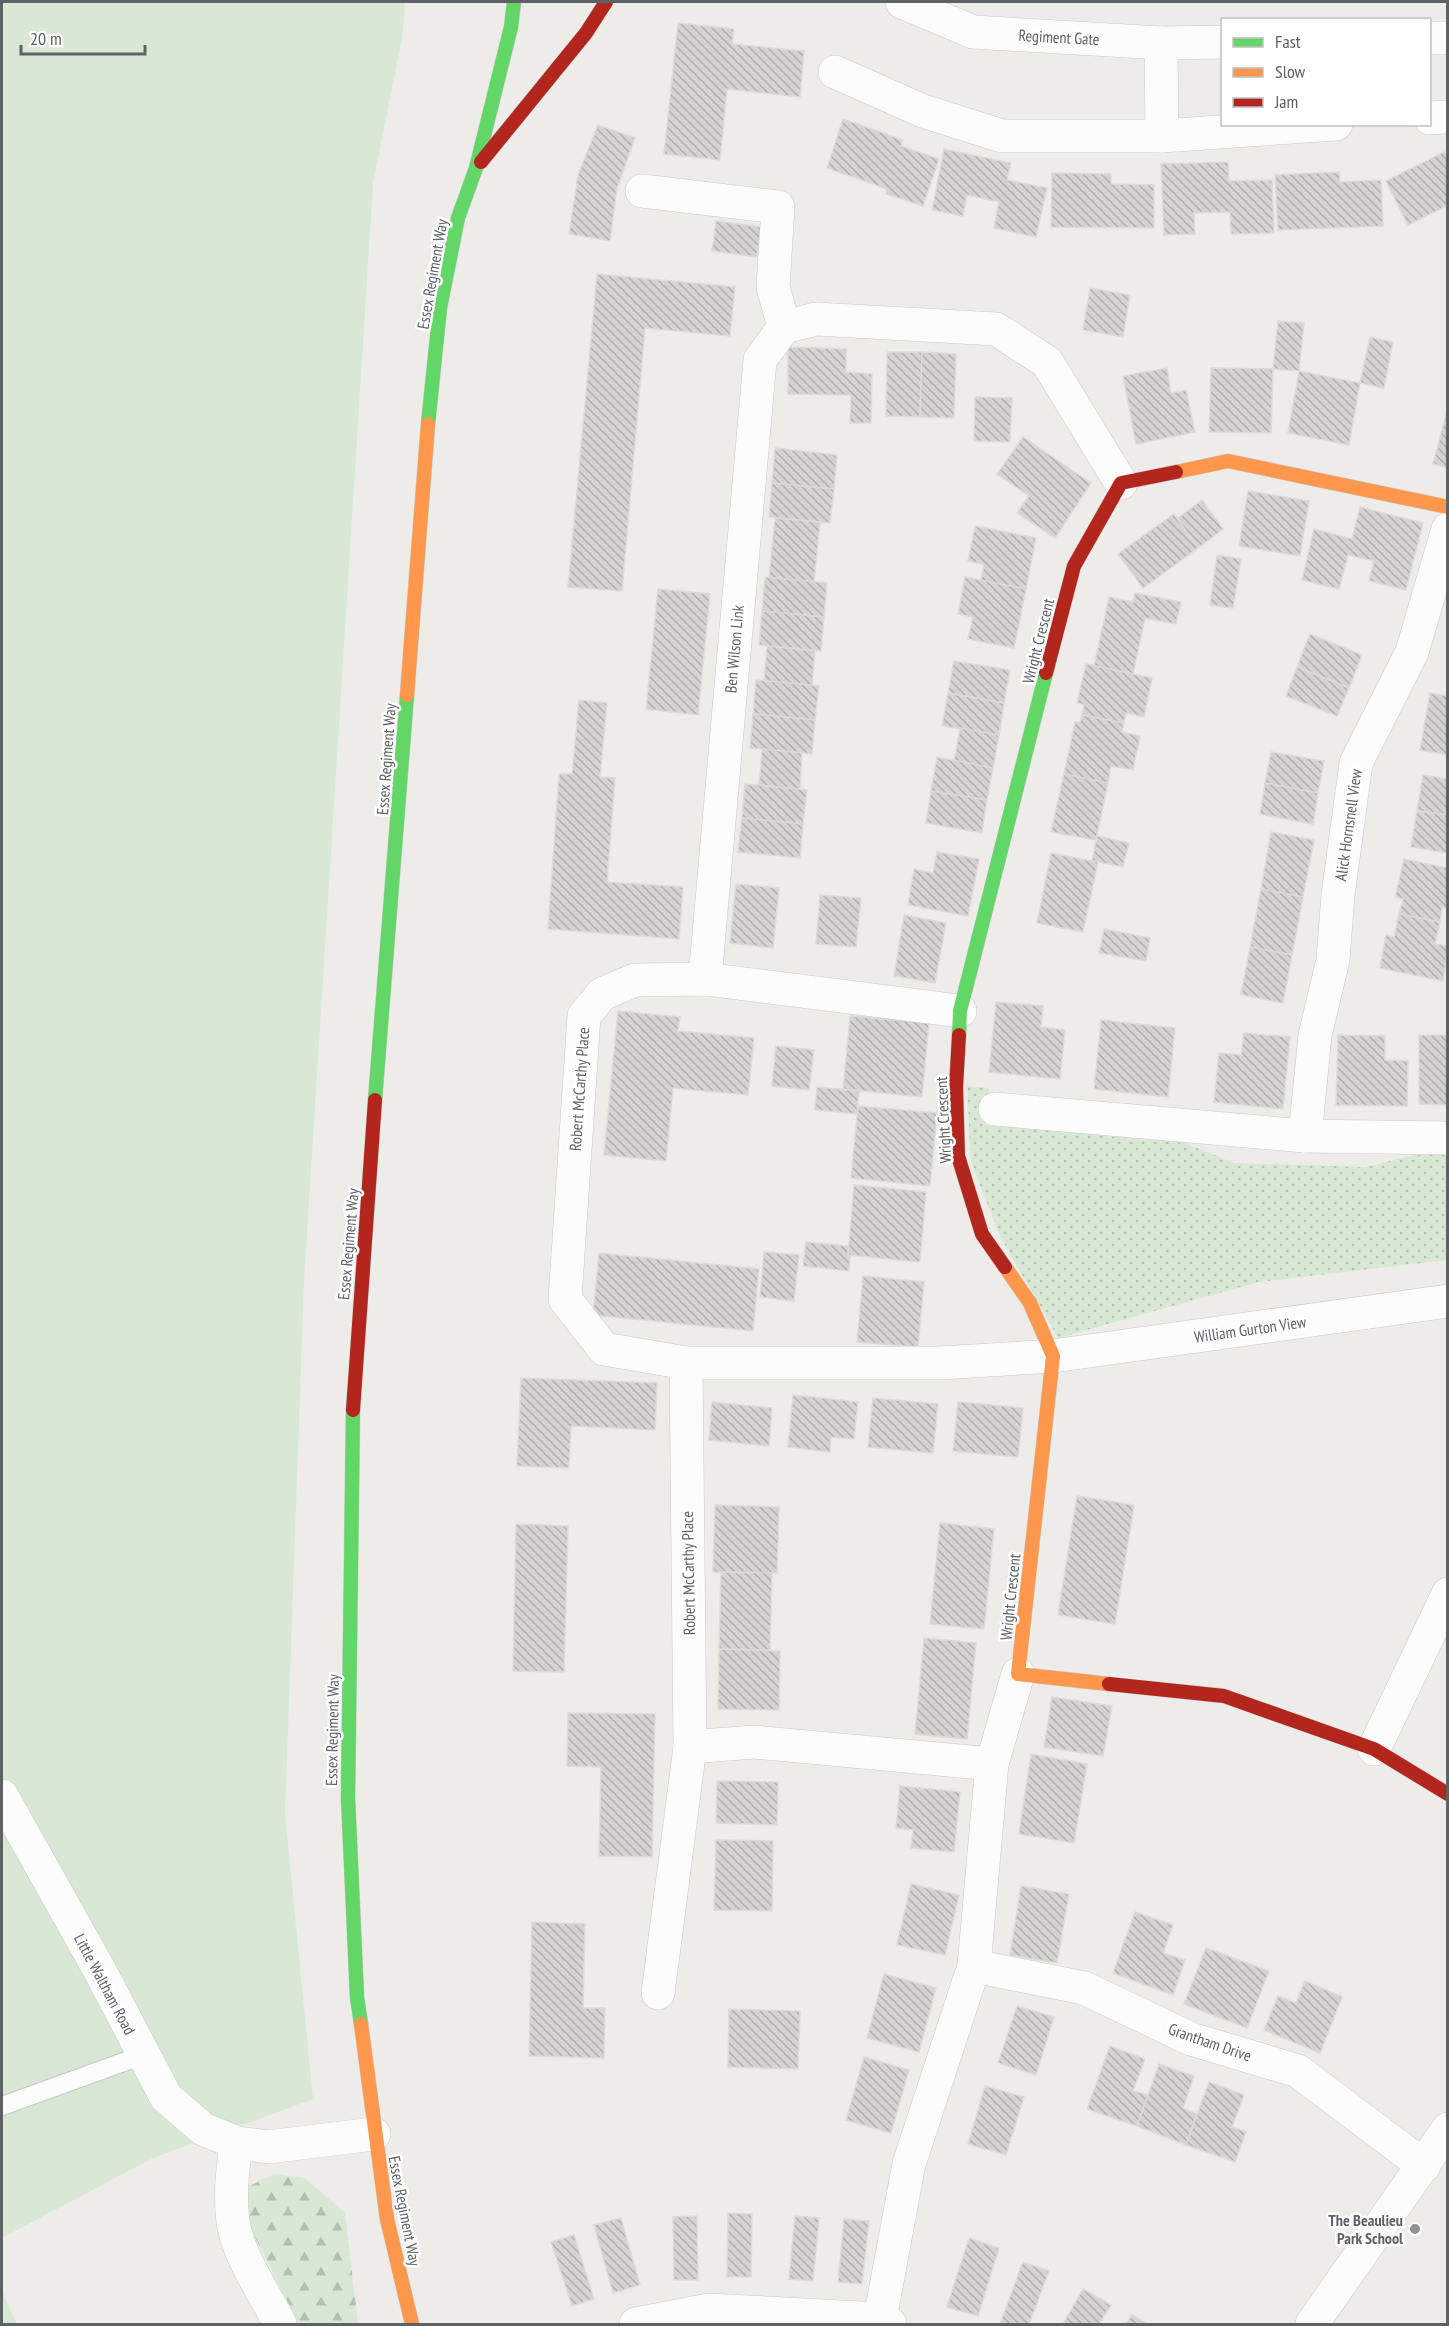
<svg xmlns="http://www.w3.org/2000/svg" width="1449" height="2326" font-family="'PT Sans Narrow',sans-serif">
<defs>
<pattern id="forest-firs" width="22" height="20" patternUnits="userSpaceOnUse" patternTransform="scale(1.5)"><rect width="22" height="20" fill="#d9e8d5"/><path d="M5 1l3.5 6h-7zM16 11l3.5 6h-7z" fill="#b3bfb1"/></pattern>
<pattern id="park-dots" width="8" height="8" patternUnits="userSpaceOnUse" patternTransform="scale(1.5)"><rect width="8" height="8" fill="#d9e8d5"/><path d="M2 2h.1M6 6h.1" fill="none" stroke="#b3bfb1" stroke-width="1.8" stroke-linecap="round"/></pattern>
<pattern id="building-back-hatch" width="6" height="6" patternUnits="userSpaceOnUse" patternTransform="scale(1.5)"><rect width="6" height="6" fill="#d4d3d2"/><path d="M-1 5l2 2M0 0l6 6M5-1l2 2" fill="none" stroke="#afafae"/></pattern>
</defs>
<rect width="100%" height="100%" fill="#edece9"/>
<g fill="#d9e8d5">
<polygon points="2,2 405,2 402,38 373,183 304,1282 285,1814 313,2099 153,2158 2,2238"/>
<polygon points="2,2291 17,2324 2,2324"/>
</g>
<polygon fill="url(#forest-firs)" points="274,2174 305,2178 345,2213 358,2324 299,2324 233,2194"/>
<polygon fill="url(#park-dots)" points="967,1086 989,1088 985,1125 1185,1143 1234,1163 1365,1167 1414,1155 1447,1155 1447,1260 1259,1282 1058,1338 1000,1236 971,1162"/>
<g fill="url(#building-back-hatch)" stroke="#dcdbd8" stroke-width="1.5">
<polygon points="678,23 734,29 732,44 804,51 800,97 727,89 720,160 664,154"/>
<polygon points="843,119 903,140 901,146 939,159 923,206 886,194 887,189 827,168"/>
<polygon points="598,125 635,138 617,188 610,241 569,234 578,175"/>
<polygon points="944,149 1011,163 1007,180 1047,188 1036,237 994,228 999,202 967,195 963,216 932,210"/>
<polygon points="1444,152 1448,158 1448,205 1408,225 1386,181"/>
<polygon points="1228,162 1229,181 1272,180 1274,233 1231,234 1230,212 1194,213 1195,234 1164,235 1161,164"/>
<polygon points="1339,172 1340,182 1381,180 1383,226 1278,230 1275,175"/>
<polygon points="1052,173 1111,174 1111,184 1154,185 1154,228 1051,227"/>
<polygon points="716,221 761,227 757,257 712,251"/>
<polygon points="597,274 735,287 730,336 645,328 622,591 568,587"/>
<polygon points="1090,288 1130,295 1123,337 1083,330"/>
<polygon points="1278,321 1304,323 1299,371 1273,369"/>
<polygon points="1370,337 1393,342 1384,388 1360,383"/>
<polygon points="788,347 846,349 846,372 872,374 871,423 850,423 851,395 788,394"/>
<polygon points="887,352 922,352 920,417 886,416"/>
<polygon points="922,352 956,354 954,418 920,417"/>
<polygon points="1167,368 1171,393 1186,390 1195,432 1136,444 1123,376"/>
<polygon points="1211,368 1273,369 1271,433 1209,432"/>
<polygon points="1299,371 1360,383 1349,445 1288,433"/>
<polygon points="975,397 1012,398 1010,442 974,441"/>
<polygon points="1448,407 1448,468 1433,464"/>
<polygon points="1023,437 1091,483 1055,538 1017,513 1029,496 997,474"/>
<polygon points="775,448 837,455 834,489 772,483"/>
<polygon points="772,483 834,489 830,523 769,517"/>
<polygon points="1248,491 1309,501 1300,556 1239,546"/>
<polygon points="1202,500 1223,529 1198,548 1177,519"/>
<polygon points="1360,507 1423,523 1406,590 1369,581 1374,561 1348,555 1339,589 1302,580 1314,529 1352,539"/>
<polygon points="1174,514 1198,548 1143,588 1118,554"/>
<polygon points="775,518 820,522 814,582 769,578"/>
<polygon points="975,526 1036,538 1026,589 981,581 984,564 968,561"/>
<polygon points="1217,555 1241,559 1233,608 1210,605"/>
<polygon points="765,577 827,583 824,617 762,611"/>
<polygon points="965,577 1026,589 1014,648 968,639 973,617 958,614"/>
<polygon points="658,589 710,594 698,715 646,709"/>
<polygon points="1135,593 1181,602 1176,624 1145,618 1133,674 1094,666 1109,597 1133,602"/>
<polygon points="762,611 824,617 821,651 759,645"/>
<polygon points="1310,634 1362,655 1349,688 1297,667"/>
<polygon points="767,646 815,651 812,685 764,681"/>
<polygon points="954,661 1010,670 1004,703 948,693"/>
<polygon points="1086,664 1152,678 1144,717 1126,713 1124,723 1082,715 1084,705 1077,703"/>
<polygon points="1297,667 1349,688 1337,716 1286,696"/>
<polygon points="756,680 819,686 815,720 753,714"/>
<polygon points="948,693 1004,703 999,735 942,726"/>
<polygon points="1430,693 1448,696 1448,755 1420,750"/>
<polygon points="579,700 607,703 600,777 615,778 607,882 683,887 679,939 548,929 559,774 572,774"/>
<polygon points="753,714 815,720 812,754 750,748"/>
<polygon points="1082,715 1124,723 1122,732 1140,736 1133,770 1111,766 1108,783 1064,774 1075,722 1080,722"/>
<polygon points="960,728 999,735 993,768 954,761"/>
<polygon points="762,749 802,753 800,789 759,785"/>
<polygon points="1271,752 1324,761 1318,793 1265,783"/>
<polygon points="937,757 993,768 987,800 931,791"/>
<polygon points="1064,774 1108,783 1096,840 1051,832"/>
<polygon points="1423,775 1448,779 1448,815 1417,811"/>
<polygon points="1265,783 1318,793 1313,824 1260,814"/>
<polygon points="745,784 807,790 803,824 742,818"/>
<polygon points="931,791 987,800 982,833 926,823"/>
<polygon points="1417,811 1448,815 1448,853 1411,847"/>
<polygon points="742,818 803,824 800,858 738,852"/>
<polygon points="1271,832 1314,840 1303,897 1261,889"/>
<polygon points="1097,836 1129,843 1123,867 1092,861"/>
<polygon points="937,852 979,859 968,916 908,905 914,869 933,873"/>
<polygon points="1051,853 1098,862 1083,932 1037,923"/>
<polygon points="1404,859 1448,868 1448,909 1442,907 1440,922 1399,914 1403,899 1395,897"/>
<polygon points="736,884 779,888 773,948 730,943"/>
<polygon points="1261,889 1303,897 1292,955 1250,947"/>
<polygon points="820,895 861,898 856,947 816,944"/>
<polygon points="1399,914 1440,922 1435,944 1448,946 1443,981 1380,968 1386,935 1394,937"/>
<polygon points="904,915 946,923 935,983 894,976"/>
<polygon points="1104,929 1150,938 1146,961 1099,953"/>
<polygon points="1250,947 1292,955 1283,1003 1241,995"/>
<polygon points="996,1002 1043,1006 1041,1027 1065,1030 1060,1079 989,1072"/>
<polygon points="618,1011 680,1017 678,1031 754,1038 748,1095 673,1088 666,1161 604,1155"/>
<polygon points="850,1016 929,1023 922,1097 843,1089"/>
<polygon points="1101,1020 1175,1028 1168,1097 1094,1089"/>
<polygon points="1244,1033 1290,1037 1283,1109 1214,1102 1219,1053 1241,1055"/>
<polygon points="1338,1035 1385,1036 1385,1060 1408,1061 1407,1106 1336,1105"/>
<polygon points="1419,1035 1448,1035 1448,1105 1419,1104"/>
<polygon points="776,1046 814,1050 809,1090 772,1086"/>
<polygon points="817,1087 859,1091 857,1114 815,1110"/>
<polygon points="858,1106 937,1113 930,1186 851,1178"/>
<polygon points="854,1185 926,1192 920,1262 848,1255"/>
<polygon points="806,1242 848,1246 848,1255 850,1256 849,1271 803,1266"/>
<polygon points="764,1252 799,1255 794,1301 760,1297"/>
<polygon points="599,1253 759,1269 753,1331 593,1315"/>
<polygon points="863,1276 924,1282 918,1347 857,1342"/>
<polygon points="521,1378 657,1383 655,1430 571,1426 569,1468 517,1466"/>
<polygon points="793,1395 858,1402 854,1439 831,1437 830,1452 788,1447"/>
<polygon points="873,1398 938,1404 933,1453 868,1447"/>
<polygon points="712,1402 772,1408 769,1446 709,1440"/>
<polygon points="958,1402 1023,1408 1018,1457 953,1451"/>
<polygon points="1077,1496 1134,1505 1115,1624 1058,1615"/>
<polygon points="715,1505 779,1507 777,1573 713,1572"/>
<polygon points="940,1523 994,1529 984,1629 930,1624"/>
<polygon points="516,1524 568,1526 564,1672 513,1671"/>
<polygon points="721,1572 772,1573 770,1650 719,1649"/>
<polygon points="924,1638 976,1643 967,1739 915,1734"/>
<polygon points="719,1649 780,1651 779,1710 718,1709"/>
<polygon points="1052,1697 1112,1706 1103,1756 1044,1747"/>
<polygon points="568,1713 655,1714 652,1857 599,1856 601,1767 567,1766"/>
<polygon points="1031,1754 1087,1764 1074,1843 1019,1834"/>
<polygon points="717,1781 778,1782 777,1825 716,1823"/>
<polygon points="900,1786 960,1792 954,1852 911,1848 913,1830 896,1828"/>
<polygon points="716,1840 773,1841 772,1911 714,1910"/>
<polygon points="911,1884 959,1895 945,1955 897,1945"/>
<polygon points="1021,1886 1069,1894 1057,1963 1010,1955"/>
<polygon points="1135,1912 1173,1925 1163,1953 1185,1960 1173,1995 1113,1973"/>
<polygon points="532,1922 585,1924 583,2008 605,2008 604,2058 529,2056"/>
<polygon points="1206,1948 1269,1971 1247,2028 1184,2004"/>
<polygon points="884,1974 936,1988 919,2052 867,2038"/>
<polygon points="1305,1981 1342,1997 1320,2053 1264,2030 1278,1996 1296,2003"/>
<polygon points="1017,2006 1054,2017 1036,2075 998,2063"/>
<polygon points="729,2009 800,2011 798,2069 728,2067"/>
<polygon points="1110,2046 1145,2059 1133,2091 1148,2095 1137,2126 1087,2109"/>
<polygon points="864,2057 909,2070 891,2133 846,2120"/>
<polygon points="1159,2064 1194,2076 1183,2108 1197,2114 1186,2145 1137,2126"/>
<polygon points="1209,2082 1244,2095 1232,2127 1246,2132 1235,2162 1186,2145"/>
<polygon points="985,2086 1024,2097 1006,2155 968,2144"/>
<polygon points="728,2213 752,2214 751,2277 727,2277"/>
<polygon points="697,2216 698,2280 674,2280 673,2217"/>
<polygon points="795,2216 819,2218 813,2281 789,2279"/>
<polygon points="621,2218 640,2285 613,2293 594,2225"/>
<polygon points="844,2219 869,2221 862,2284 838,2282"/>
<polygon points="574,2235 594,2299 572,2306 551,2242"/>
<polygon points="969,2238 999,2248 978,2316 947,2307"/>
<polygon points="1023,2262 1049,2271 1029,2324 1000,2324"/>
<polygon points="1083,2289 1111,2305 1099,2324 1063,2324"/>
<polygon points="1132,2315 1147,2324 1126,2324"/>
</g>
<g fill="none" stroke-linecap="round" stroke-linejoin="round">
<defs>
<polyline id="lane" points="2,2106 143,2055"/>
<g id="street">
<polyline points="902,2 973,32 1161,43 1222,42"/>
<polyline points="1430,38 1448,38"/>
<polyline points="1161,43 1162,136"/>
<polyline points="835,72 923,111 1002,136 1162,136 1336,124"/>
<polyline points="1430,118 1445,117"/>
<polyline points="642,191 778,207 773,287 784,327"/>
<polyline points="705,979 760,360 784,327 816,319 996,329 1047,362 1121,483"/>
<polyline points="960,1011 705,979 635,980 602,994 584,1016 565,1299 604,1349 686,1363 940,1363 1053,1356 1448,1301"/>
<polyline points="995,1109 1305,1136 1448,1138"/>
<polyline points="1305,1136 1315,1035 1333,960 1338,895 1356,763 1412,652 1448,529"/>
<polyline points="686,1363 690,1747 754,1742 992,1764"/>
<polyline points="1374,1749 1448,1594"/>
<polyline points="2,1796 100,1971 166,2097 203,2129 237,2143 268,2147 374,2134"/>
<polyline points="974,1966 1084,1988 1191,2039 1298,2071 1424,2166"/>
<polyline points="658,1993 690,1747"/>
<path d="M237,2143c-5,25 -7,53 -4,79 5,34 32,72 47,102"/>
<polyline points="880,2319 909,2164 974,1966 992,1764 1018,1674"/>
<polyline points="636,2324 709,2310 880,2319 890,2324"/>
<polyline points="1312,2324 1448,2129"/>
</g>
<g id="fast">
<polyline points="428,424 440,308 458,218 476,168 511,27 514,2"/>
<polyline points="959,1035 960,1011 1046,673"/>
<polyline points="375,1100 407,695"/>
<polyline points="353,1410 348,1798 357,1997 361,2024"/>
</g>
<g id="slow">
<polyline points="1176,472 1228,461 1448,507"/>
<polyline points="407,695 428,424"/>
<polyline points="1005,1267 1030,1303 1053,1356 1018,1674 1109,1684"/>
<polyline points="361,2024 387,2219 412,2324"/>
</g>
<g id="jam">
<polyline points="481,162 586,33 606,2"/>
<polyline points="1046,673 1074,566 1121,483 1176,472"/>
<polyline points="959,1035 956,1087 958,1156 982,1234 1005,1267"/>
<polyline points="353,1410 375,1100"/>
<polyline points="1109,1684 1224,1696 1374,1749 1448,1794"/>
</g>
</defs>
<use href="#lane" stroke="#c8c8c8" stroke-width="20"/>
<use href="#street" stroke="#c8c8c8" stroke-width="34"/>
<use href="#fast" stroke="#cacaca" stroke-width="15"/>
<use href="#slow" stroke="#cacaca" stroke-width="15"/>
<use href="#jam" stroke="#cacaca" stroke-width="15"/>
<use href="#lane" stroke="#fcfcfc" stroke-width="18"/>
<use href="#street" stroke="#fcfcfc" stroke-width="33"/>
<use href="#fast" stroke="#63d668" stroke-width="14"/>
<use href="#slow" stroke="#ff974d" stroke-width="14"/>
<use href="#jam" stroke="#b3261e" stroke-width="14"/>
</g>
<circle fill="#909294" stroke="#fff" stroke-width="2" cx="1415" cy="2229" r="6"/>
<g text-anchor="middle" stroke-width="5" stroke-linejoin="round" paint-order="stroke">
<g font-size="16" fill="#5e6266" stroke="#fff">
<text transform="translate(1059 37) rotate(3)" y="6">Regiment Gate</text>
<text transform="translate(432 274) rotate(-80)" y="6">Essex Regiment Way</text>
<text transform="translate(1038 641) rotate(-76)" y="6">Wright Crescent</text>
<text transform="translate(734 649) rotate(-85)" y="6">Ben Wilson Link</text>
<text transform="translate(386 759) rotate(-86)" y="6">Essex Regiment Way</text>
<text transform="translate(1348 825) rotate(-82)" y="6">Alick Hornsnell View</text>
<text transform="translate(579 1089) rotate(-86)" y="6">Robert McCarthy Place</text>
<text transform="translate(943 1120) rotate(-93)" y="6">Wright Crescent</text>
<text transform="translate(348 1244) rotate(-85)" y="6">Essex Regiment Way</text>
<text transform="translate(1250 1329) rotate(-8)" y="6">William Gurton View</text>
<text transform="translate(688 1573) rotate(-91)" y="6">Robert McCarthy Place</text>
<text transform="translate(1010 1597) rotate(-84)" y="6">Wright Crescent</text>
<text transform="translate(332 1730) rotate(-89)" y="6">Essex Regiment Way</text>
<text transform="translate(105 1984) rotate(62)" y="6">Little Waltham Road</text>
<text transform="translate(1210 2042) rotate(19)" y="6">Grantham Drive</text>
<text transform="translate(405 2211) rotate(79)" y="6">Essex Regiment Way</text>
</g>
<g font-size="16" font-weight="bold" fill="#5e6266" stroke="#fff" text-anchor="end">
<text x="1403" y="2226">The Beaulieu<tspan x="1403" dy="18">Park School</tspan></text>
</g>
</g>
<rect width="1449" height="2326" fill="none" stroke="#5e6266" stroke-width="6"/>
<rect x="1221" y="18" width="210" height="108" fill="#ffffff" stroke="#bfc0c2" stroke-width="1.5"/>
<rect x="1233" y="38" width="30" height="9" fill="#63d668" stroke="#bfc0c2" stroke-width="1.5"/>
<text x="1275" y="48" font-size="18" fill="#5e6266">Fast</text>
<rect x="1233" y="68" width="30" height="9" fill="#ff974d" stroke="#bfc0c2" stroke-width="1.5"/>
<text x="1275" y="78" font-size="18" fill="#5e6266">Slow</text>
<rect x="1233" y="98" width="30" height="9" fill="#b3261e" stroke="#bfc0c2" stroke-width="1.5"/>
<text x="1275" y="108" font-size="18" fill="#5e6266">Jam</text>
<path d="M21 45v9h124v-9" fill="none" stroke="#5e6266" stroke-width="3"/>
<text x="30" y="45" font-size="18" fill="#5e6266" stroke="#ffffff" stroke-width="4.5" paint-order="stroke">20 m</text>
</svg>
